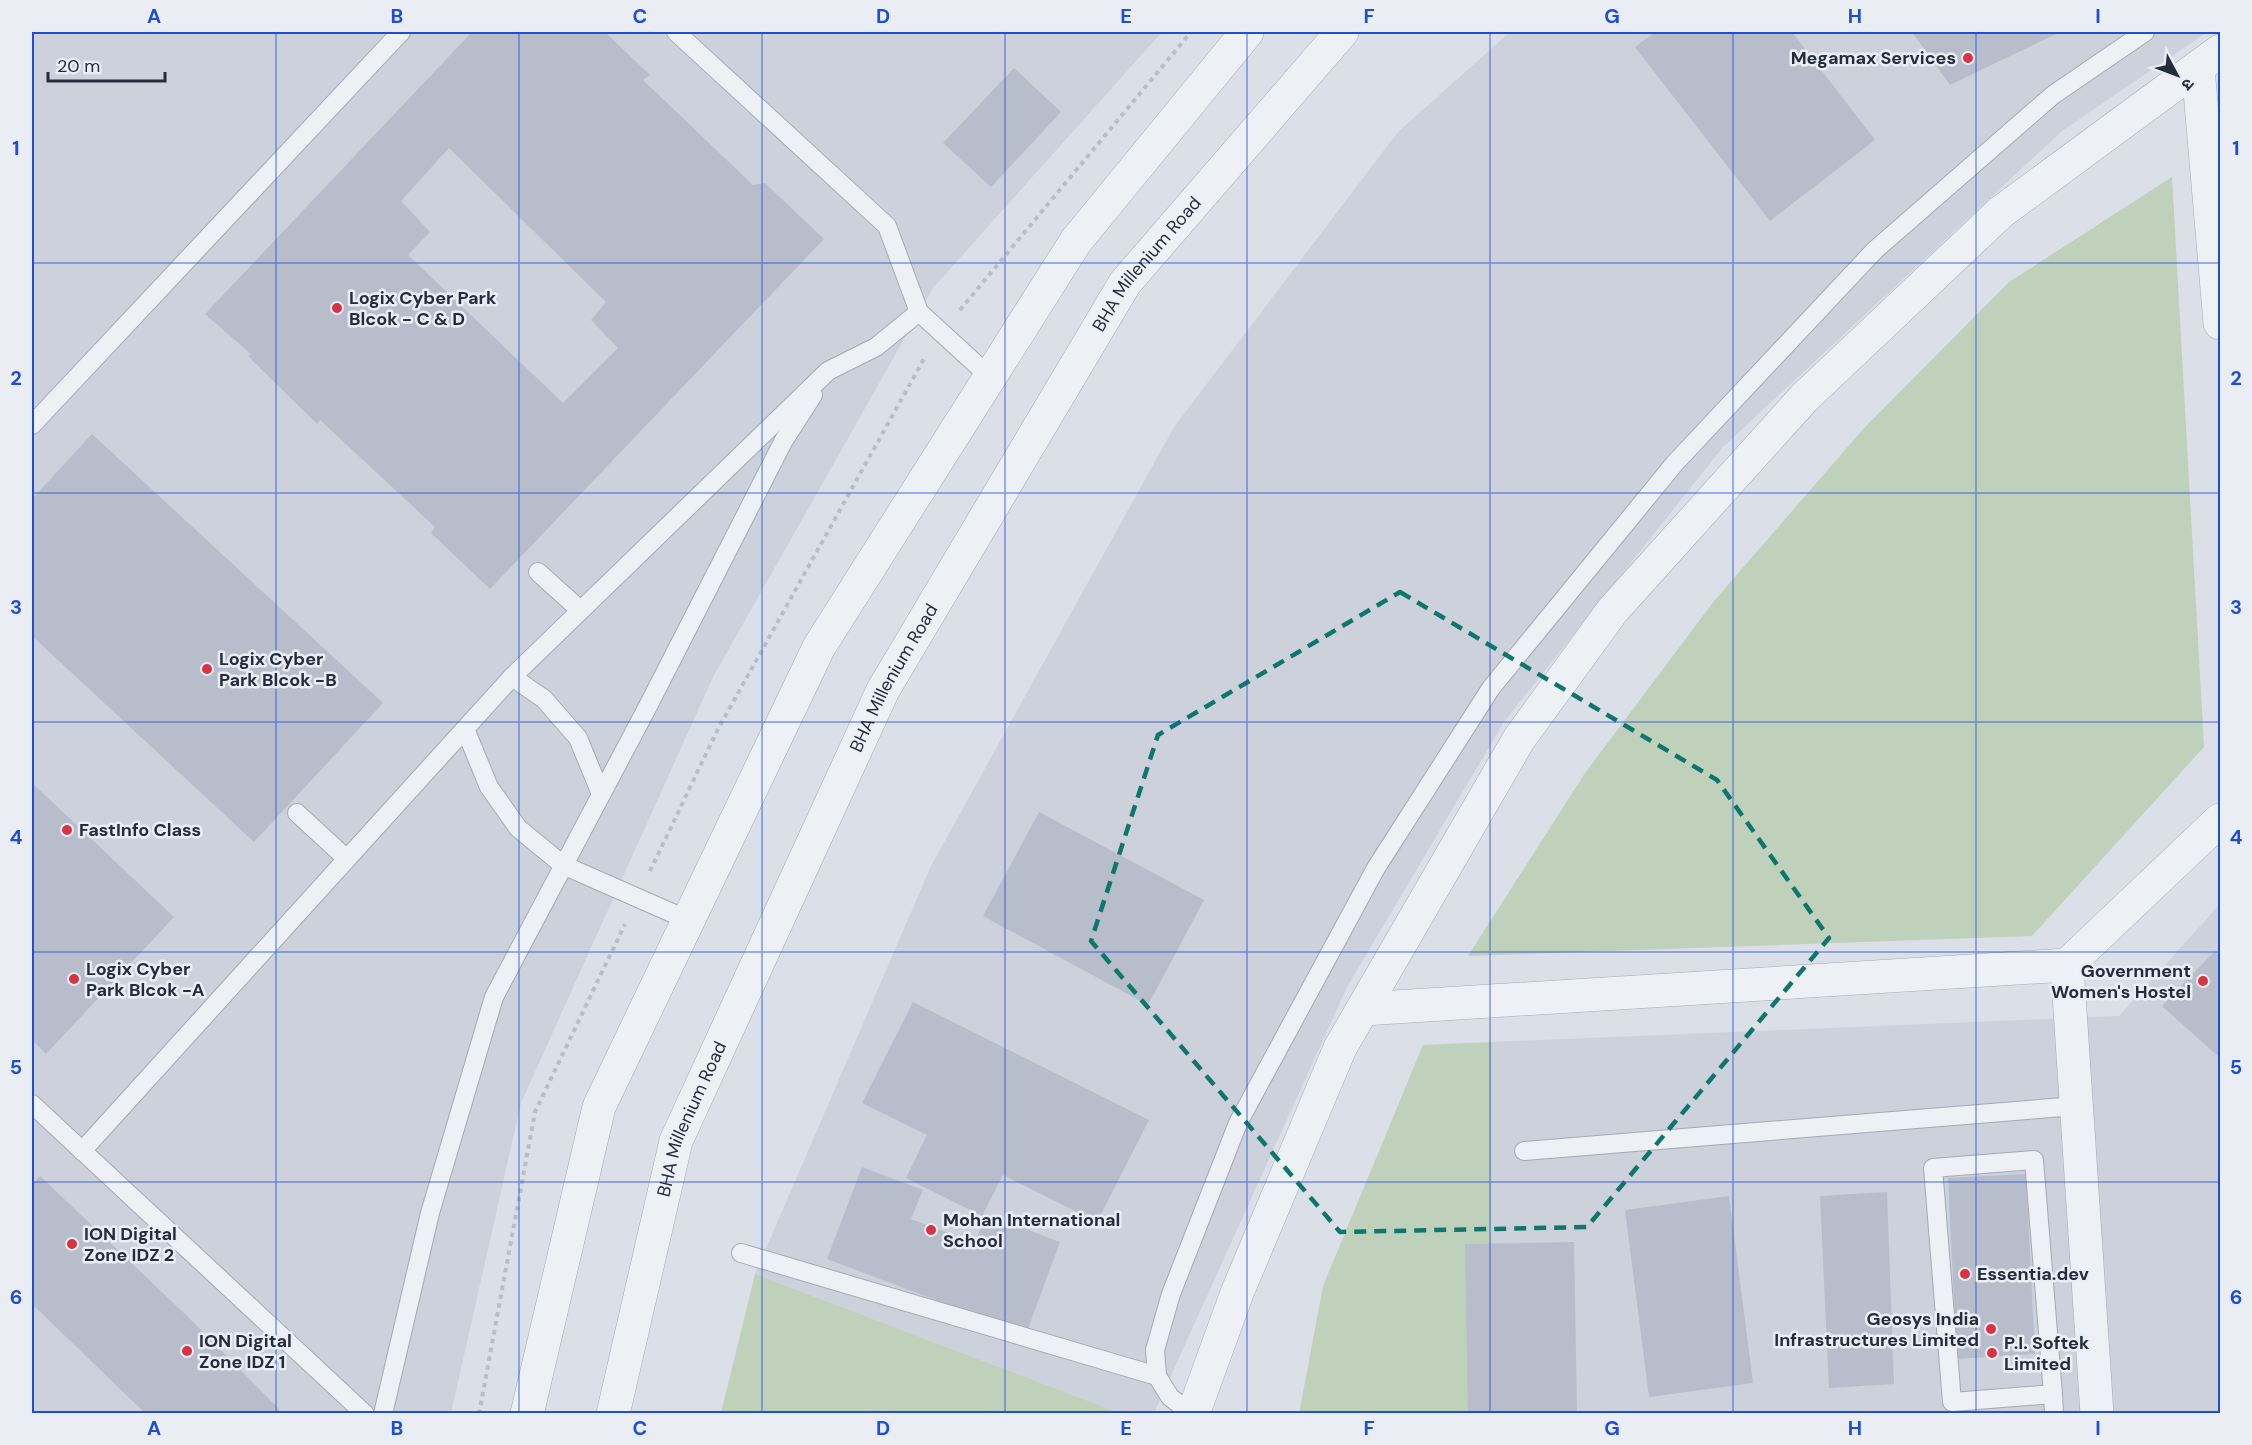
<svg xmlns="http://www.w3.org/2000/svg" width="2252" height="1445" font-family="'DM Sans','Noto Sans Devanagari',sans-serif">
<rect width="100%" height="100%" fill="#dbdfe7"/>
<g fill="#ccd1dc">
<polygon points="32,32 1162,32 933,288 713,677 521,1103 451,1413 32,1413"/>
<polygon points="1510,32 2207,32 2062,131 1723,447 1504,722 1347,987 1154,1413 1120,1413 755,1274 931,866 1174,427 1398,132"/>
<polygon points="2220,904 2220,1413 1492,1414 1492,1042 2119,1016"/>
</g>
<g fill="#bfd1bb">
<polygon points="2172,177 2204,747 2032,936 1468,956 1585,773 1714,601 1865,427 2009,282"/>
<polygon points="1492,1042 1492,1413 1299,1414 1323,1286 1423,1045"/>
<polygon points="755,1274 1120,1413 721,1413"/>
</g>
<g fill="#b7bdca" fill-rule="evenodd">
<path d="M472,32h133l45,43 -7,5 110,105 12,-2 59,56 -334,350 -59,-56 4,-6 -115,-107 -3,4 -69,-68 3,-2 -46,-40zM449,148l157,154 -15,18 27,28 -55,55 -155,-148 22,-23 -29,-31z"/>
<polygon points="1655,32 1792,32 1875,140 1770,221 1635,47"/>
<polygon points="1912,32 2060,32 1950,85"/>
<polygon points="1014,68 1061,112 991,187 943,143"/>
<polygon points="92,434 383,703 254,842 32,636 32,499"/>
<polygon points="32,783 174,917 46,1054 32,1040"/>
<polygon points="1039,812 1204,900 1148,1005 983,916"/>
<polygon points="2215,951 2220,956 2220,1058 2162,1006"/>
<polygon points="913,1002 1149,1120 1097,1222 1003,1175 982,1216 906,1178 927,1135 862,1103"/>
<polygon points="862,1167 923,1190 911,1219 975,1243 986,1214 1060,1242 1026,1334 827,1259"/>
<polygon points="2026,1174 2035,1354 1957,1359 1948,1178"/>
<polygon points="40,1176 186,1315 284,1414 146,1414 32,1304 32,1185"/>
<polygon points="1887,1192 1894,1384 1829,1388 1820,1196"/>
<polygon points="1729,1196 1753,1383 1649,1397 1625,1210"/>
<polygon points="1574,1242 1577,1412 1468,1414 1465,1244"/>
</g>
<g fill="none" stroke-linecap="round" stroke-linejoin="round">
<defs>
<g id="service">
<polyline points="676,32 887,226 919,312 990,377"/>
<polyline points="32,425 401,32"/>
<polyline points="538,572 580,610"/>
<polyline points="512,677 544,699 578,738 601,794"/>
<polyline points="465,729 489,787 518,828 563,865 688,920"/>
<polyline points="297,813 347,859"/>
<polyline points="32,1104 365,1414"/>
<polyline points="82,1151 512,677 828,371 876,347 919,312"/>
<polyline points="1524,1151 2076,1106"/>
<polyline points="741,1253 1157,1376"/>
<polyline points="2053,1394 1952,1402 1933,1168 2034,1160 2053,1394 2054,1414"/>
<polyline points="383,1414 430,1213 494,997 647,708 784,440 813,395"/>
<polyline points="1192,1414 1170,1397 1157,1376 1155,1350 1171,1294 1238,1123 1376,868 1491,688 1675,463 1875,250 2053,95 2145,32"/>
</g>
<g id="minor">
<polyline points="2198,68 2220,323"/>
<polyline points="2067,965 2097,1414"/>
<polyline points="1363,1009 2067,965 2220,820"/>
<polyline points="527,1414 599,1107 819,647 1076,241 1247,32"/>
<path id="s1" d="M613,1414l63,-273 207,-451 242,-407 217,-251"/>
<polyline points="1193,1414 1237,1293 1340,1048 1519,739 1613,610 1804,398 2001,212 2220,51"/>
</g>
</defs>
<use href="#service" stroke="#a4a9b4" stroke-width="20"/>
<use href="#minor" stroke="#a4a9b4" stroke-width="34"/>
<g stroke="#b9bdc5" stroke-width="4" stroke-dasharray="4.5 4.5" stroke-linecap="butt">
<polyline points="960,310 1191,32"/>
<polyline points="650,871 717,731 925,357"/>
<polyline points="479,1414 535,1112 625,924"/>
</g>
<use href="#service" stroke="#edf0f5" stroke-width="18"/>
<use href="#minor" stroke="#edf0f5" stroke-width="33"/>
</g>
<path fill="none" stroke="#0f766e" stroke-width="4.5" stroke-dasharray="12 8" stroke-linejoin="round" d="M1400,592l317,188 112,158 -242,289 -247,5 -249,-291 67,-206z"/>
<path fill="none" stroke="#1d4ed8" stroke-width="1.5" stroke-opacity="0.55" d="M276,32v1382M519,32v1382M762,32v1382M1005,32v1382M1247,32v1382M1490,32v1382M1733,32v1382M1976,32v1382M32,263h2188M32,493h2188M32,722h2188M32,952h2188M32,1182h2188"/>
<g fill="#d83343" stroke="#eaeef4" stroke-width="2">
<circle cx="1968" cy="58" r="6"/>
<circle cx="337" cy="308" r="6"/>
<circle cx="207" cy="669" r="6"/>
<circle cx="67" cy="830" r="6"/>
<circle cx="74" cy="979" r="6"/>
<circle cx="2203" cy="981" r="6"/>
<circle cx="931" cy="1230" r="6"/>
<circle cx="72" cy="1244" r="6"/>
<circle cx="1965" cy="1274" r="6"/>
<circle cx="1991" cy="1329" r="6"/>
<circle cx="187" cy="1351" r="6"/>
<circle cx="1992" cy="1353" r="6"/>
</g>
<g text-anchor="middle" stroke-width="5" stroke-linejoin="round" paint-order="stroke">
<g font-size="18" font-weight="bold" fill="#242c3d" stroke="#eaeef4" text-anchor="start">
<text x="1956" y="64" text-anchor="end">Megamax Services</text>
<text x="349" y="304">Logix Cyber Park<tspan x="349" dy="21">Blcok - C &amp; D</tspan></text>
<text x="219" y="665">Logix Cyber<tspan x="219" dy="21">Park Blcok -B</tspan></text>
<text x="79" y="836">FastInfo Class</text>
<text x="86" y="975">Logix Cyber<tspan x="86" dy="21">Park Blcok -A</tspan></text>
<text x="2191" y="977" text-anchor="end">Government<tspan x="2191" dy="21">Women's Hostel</tspan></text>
<text x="943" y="1226">Mohan International<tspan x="943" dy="21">School</tspan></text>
<text x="84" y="1240">ION Digital<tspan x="84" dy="21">Zone IDZ 2</tspan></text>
<text x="1977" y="1280">Essentia.dev</text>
<text x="1979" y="1325" text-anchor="end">Geosys India<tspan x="1979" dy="21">Infrastructures Limited</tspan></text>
<text x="199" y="1347">ION Digital<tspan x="199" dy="21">Zone IDZ 1</tspan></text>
<text x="2004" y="1349">P.I. Softek<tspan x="2004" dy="21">Limited</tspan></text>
</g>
<g font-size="18" fill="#242c3d" stroke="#eaeef4">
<text dy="6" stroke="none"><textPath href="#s1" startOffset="1278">BHA Millenium Road</textPath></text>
<text dy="6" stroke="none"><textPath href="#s1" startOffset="792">BHA Millenium Road</textPath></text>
<text dy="6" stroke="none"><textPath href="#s1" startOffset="306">BHA Millenium Road</textPath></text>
</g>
</g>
<rect width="2252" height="1445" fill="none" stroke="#eaeef4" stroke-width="66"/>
<g transform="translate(2177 75) rotate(131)" stroke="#eaeef4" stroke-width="4.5" paint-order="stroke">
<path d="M0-4.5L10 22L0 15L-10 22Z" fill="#242c3d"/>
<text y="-9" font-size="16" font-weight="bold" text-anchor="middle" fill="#242c3d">उ</text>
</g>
<path d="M48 72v9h117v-9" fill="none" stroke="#242c3d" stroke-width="3"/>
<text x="57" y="72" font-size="18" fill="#242c3d" stroke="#eaeef4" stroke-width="4.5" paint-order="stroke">20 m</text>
<rect x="33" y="33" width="2186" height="1379" fill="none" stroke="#1d4ed8" stroke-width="2"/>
<g font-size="20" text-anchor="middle" font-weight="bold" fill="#1d4ed8">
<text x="154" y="23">A</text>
<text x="397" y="23">B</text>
<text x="640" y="23">C</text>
<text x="883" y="23">D</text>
<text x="1126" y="23">E</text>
<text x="1369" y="23">F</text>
<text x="1612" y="23">G</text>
<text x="1855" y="23">H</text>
<text x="2098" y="23">I</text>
<text x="16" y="155">1</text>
<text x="2236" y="155">1</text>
<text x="16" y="385">2</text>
<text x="2236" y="385">2</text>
<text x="16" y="614">3</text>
<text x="2236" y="614">3</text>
<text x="16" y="844">4</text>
<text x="2236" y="844">4</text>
<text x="16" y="1074">5</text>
<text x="2236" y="1074">5</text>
<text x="16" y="1304">6</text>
<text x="2236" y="1304">6</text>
<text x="154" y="1435">A</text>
<text x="397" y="1435">B</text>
<text x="640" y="1435">C</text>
<text x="883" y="1435">D</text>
<text x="1126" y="1435">E</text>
<text x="1369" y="1435">F</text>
<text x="1612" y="1435">G</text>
<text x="1855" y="1435">H</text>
<text x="2098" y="1435">I</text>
</g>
</svg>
